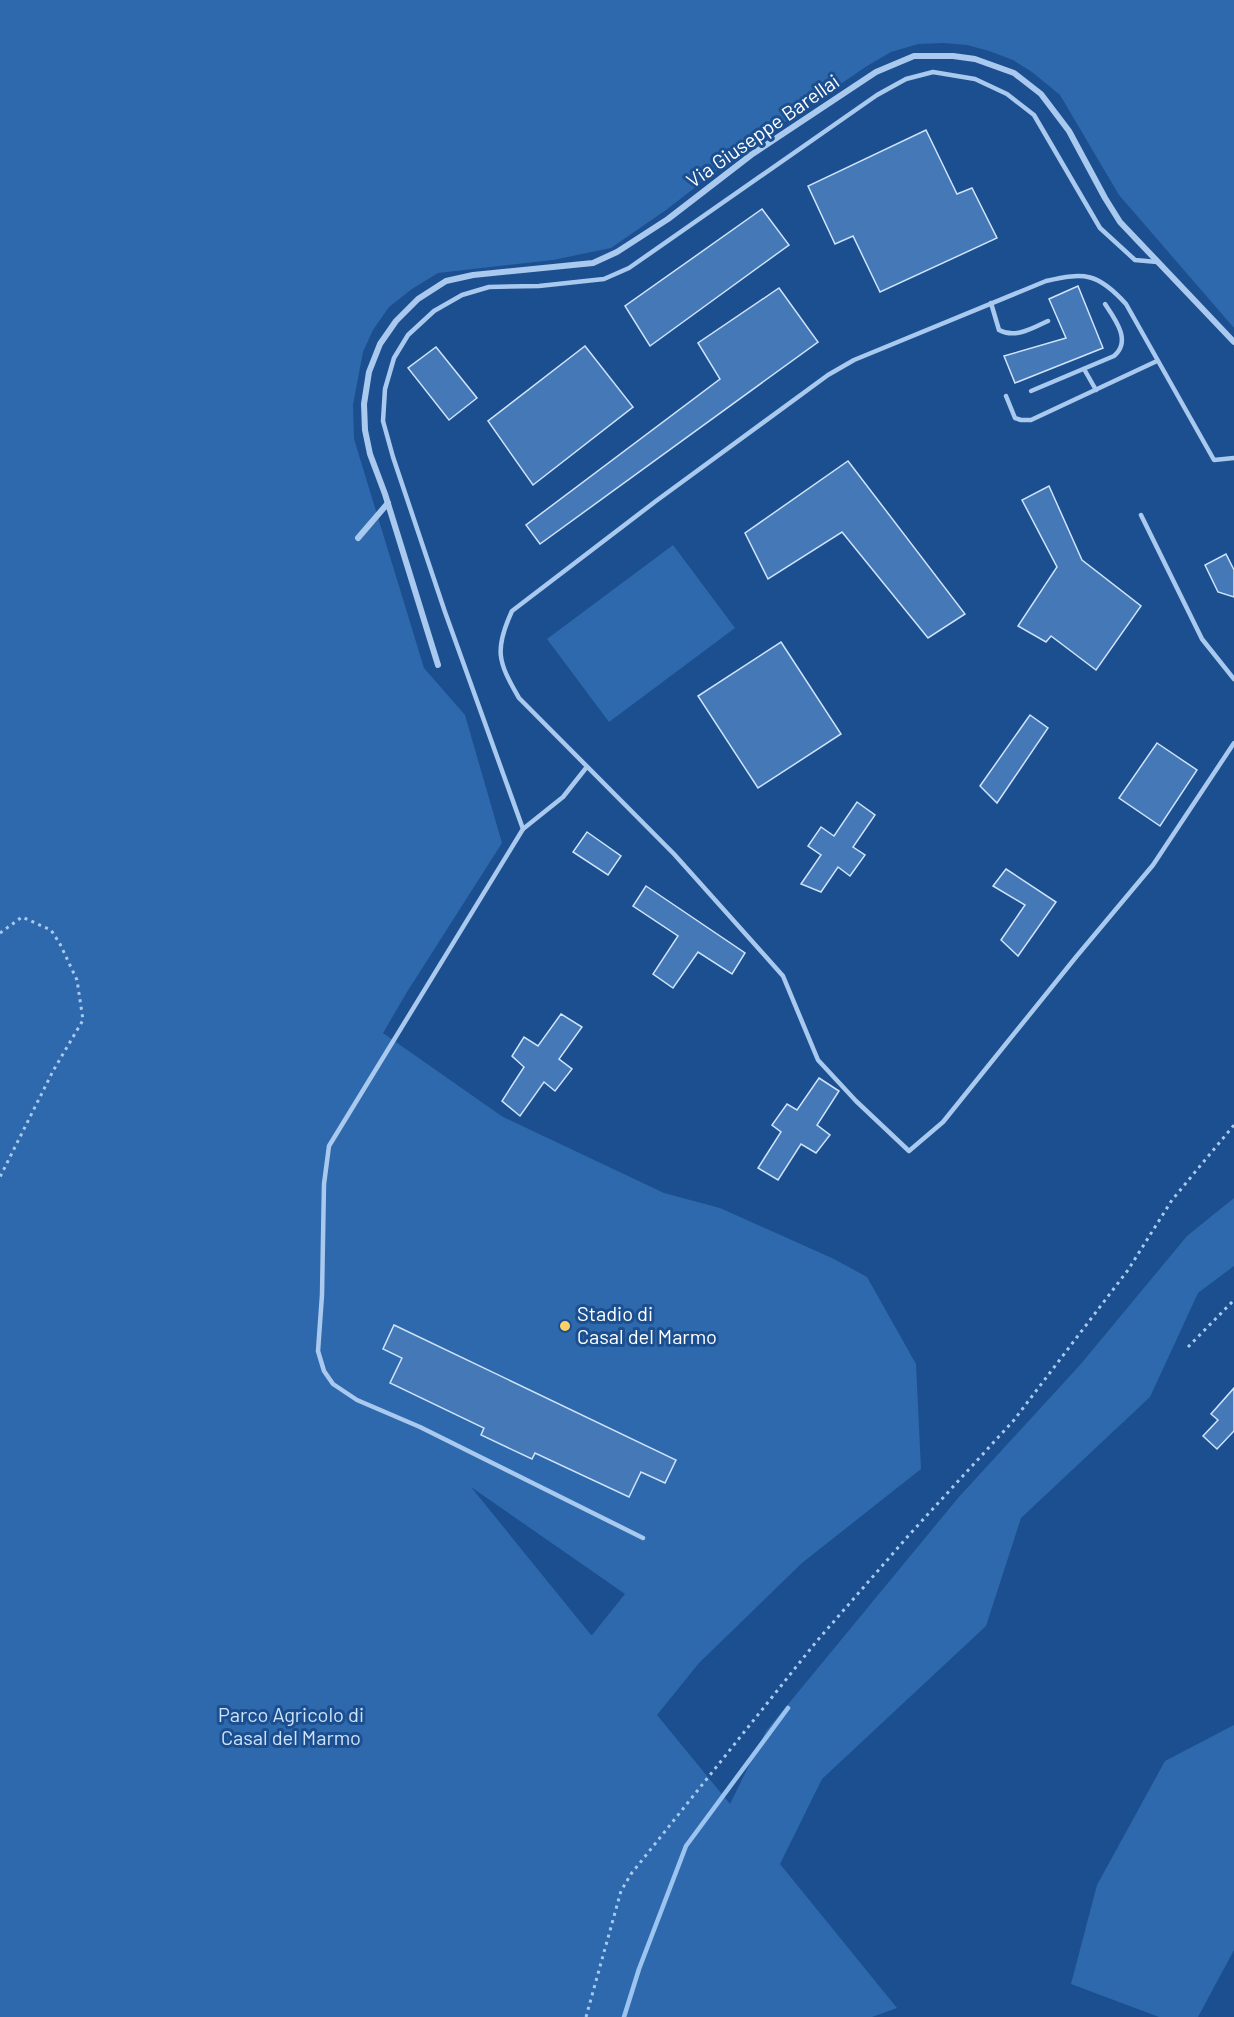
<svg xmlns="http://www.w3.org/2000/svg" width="1234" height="2017" font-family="Barlow,sans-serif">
<rect width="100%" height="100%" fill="#1b4f8f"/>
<g fill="#2e69ad" fill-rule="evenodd">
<path d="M0,0h1234v328l-115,-133 -59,-100 -28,-23 -19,-12 -24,-9 -22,-6 -23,-2 -26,1 -27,8 -24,14 -126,86 -75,58 -55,38 -58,12 -115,13 -26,16 -23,18 -16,23 -10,22 -10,53 1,34 70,229 41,47 37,128 -95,149 -24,41 120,84 161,76 56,15 114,51 33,18 49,87 5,105 -119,94 -103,100 -42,52 73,89 36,-73 192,-233 122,-133 107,-129 47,-38v68l-36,27 -48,104 -129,121 -35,108 -164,153 -42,85 117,144 -25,9h-872zM471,1487l154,107 -33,41h-1z"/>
<polygon points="673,545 735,628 609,722 547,639"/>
<polygon points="1234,1725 1234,1950 1198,2017 1159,2017 1071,1984 1097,1885 1165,1761"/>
</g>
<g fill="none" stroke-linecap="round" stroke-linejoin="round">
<polyline stroke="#9cc4f0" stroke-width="4.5" points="624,2017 639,1969 686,1846 788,1708"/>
</g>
<g fill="#4478b7" stroke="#cfe3fa" stroke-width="1.5">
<polygon points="926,130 957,194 972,188 997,238 880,292 853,236 835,244 808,186"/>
<polygon points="762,209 789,245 650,346 625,306"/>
<polygon points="1078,286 1103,348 1015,383 1004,356 1066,338 1049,299"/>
<polygon points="779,288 818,342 540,544 526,525 720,379 698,343"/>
<polygon points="585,346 633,407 533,485 488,421"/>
<polygon points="436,347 477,398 449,420 408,368"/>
<polygon points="848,461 965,614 928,638 842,532 768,579 745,533"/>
<polygon points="1049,486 1082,560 1141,606 1096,670 1051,636 1046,642 1018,626 1057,567 1022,500"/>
<polygon points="1226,554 1234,570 1234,597 1218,592 1205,565"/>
<polygon points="781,642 841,734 758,788 698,696"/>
<polygon points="1030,715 1048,728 997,803 980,786"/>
<polygon points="1157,743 1197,770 1160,826 1119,798"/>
<polygon points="857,802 875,815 853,847 865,855 850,876 838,867 821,892 801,884 821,855 808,846 821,827 834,836"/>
<polygon points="587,832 621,856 608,875 573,852"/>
<polygon points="1006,869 1056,902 1018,956 1001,940 1025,905 993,886"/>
<polygon points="646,886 745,953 732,974 698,952 673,988 653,974 678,936 633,906"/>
<polygon points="561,1014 582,1027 559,1059 572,1069 555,1091 544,1082 520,1116 502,1101 524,1067 512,1056 524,1037 538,1046"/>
<polygon points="819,1078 839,1091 817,1125 830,1135 816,1153 801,1144 778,1180 758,1168 781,1132 772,1125 787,1104 797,1110"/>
<polygon points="394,1325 676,1460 665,1483 641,1472 629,1497 535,1453 532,1459 481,1435 484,1428 390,1383 402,1358 383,1349"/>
<polygon points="1234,1388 1234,1431 1217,1449 1203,1436 1218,1420 1211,1414"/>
</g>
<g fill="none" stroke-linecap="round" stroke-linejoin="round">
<g stroke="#a9c9ee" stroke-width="3" stroke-dasharray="3 4.5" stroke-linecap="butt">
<polyline points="0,933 22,917 51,930 60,944 77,980 83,1020 53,1071 0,1177"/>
<polyline points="1188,1347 1234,1300"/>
<polyline points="586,2017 621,1891 631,1874 816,1642 909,1535 1014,1420 1128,1270 1172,1200 1234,1125"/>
</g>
<g stroke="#a9c9ee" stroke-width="4.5">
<path d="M991,303l8,27c16,9 34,-2 49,-9"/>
<polyline points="1084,369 1096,390"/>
<path d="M1031,391l83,-35c18,-15 1,-37 -9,-52"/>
<polyline points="1006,396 1015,418 1021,420 1031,420 1157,361"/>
<path d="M1234,458l-20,2 -88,-156c-28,-31 -41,-32 -80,-23l-192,79 -26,15 -172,126 -144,110c-18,39 -14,51 7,87l155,156 109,122 35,84 38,41 53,50 34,-29 133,-165 77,-92 81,-122"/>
<polyline points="1141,515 1202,639 1234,679"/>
<polyline points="523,829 563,797 586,768"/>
<polyline points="643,1538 420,1427 357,1400 333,1384 324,1371 318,1351 322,1295 324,1184 329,1146 523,829 445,612 393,457 383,421 385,389 394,358 408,335 434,311 462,295 489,287 539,286 604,279 629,268 877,95 906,79 933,72 975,79 1007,94 1034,115 1100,228 1135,260 1157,262"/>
</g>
<g stroke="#a9c9ee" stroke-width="6">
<polyline points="358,538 388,503"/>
<polyline points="438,665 385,494 370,454 365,430 364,404 369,372 380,344 396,321 418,299 446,281 473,275 593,263 617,252 668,219 751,155 876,72 914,56 953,56 975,59 1014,73 1041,94 1069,131 1105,198 1120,222 1234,342"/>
</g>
</g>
<circle fill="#ffd166" stroke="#1b4f8f" stroke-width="2" cx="565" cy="1326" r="6"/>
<g text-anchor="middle" stroke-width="6" stroke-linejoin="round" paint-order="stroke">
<g font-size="20" fill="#fff" stroke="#1b4f8f">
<text transform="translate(763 131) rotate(-35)" y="7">Via Giuseppe Barellai</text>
</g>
<g font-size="20" fill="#fff" stroke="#1b4f8f" text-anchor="start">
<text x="577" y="1321">Stadio di<tspan x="577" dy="23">Casal del Marmo</tspan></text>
</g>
<g font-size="20" fill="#cfe3fa" stroke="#1b4f8f">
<text x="291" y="1722">Parco Agricolo di<tspan x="291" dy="23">Casal del Marmo</tspan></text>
</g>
</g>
</svg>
